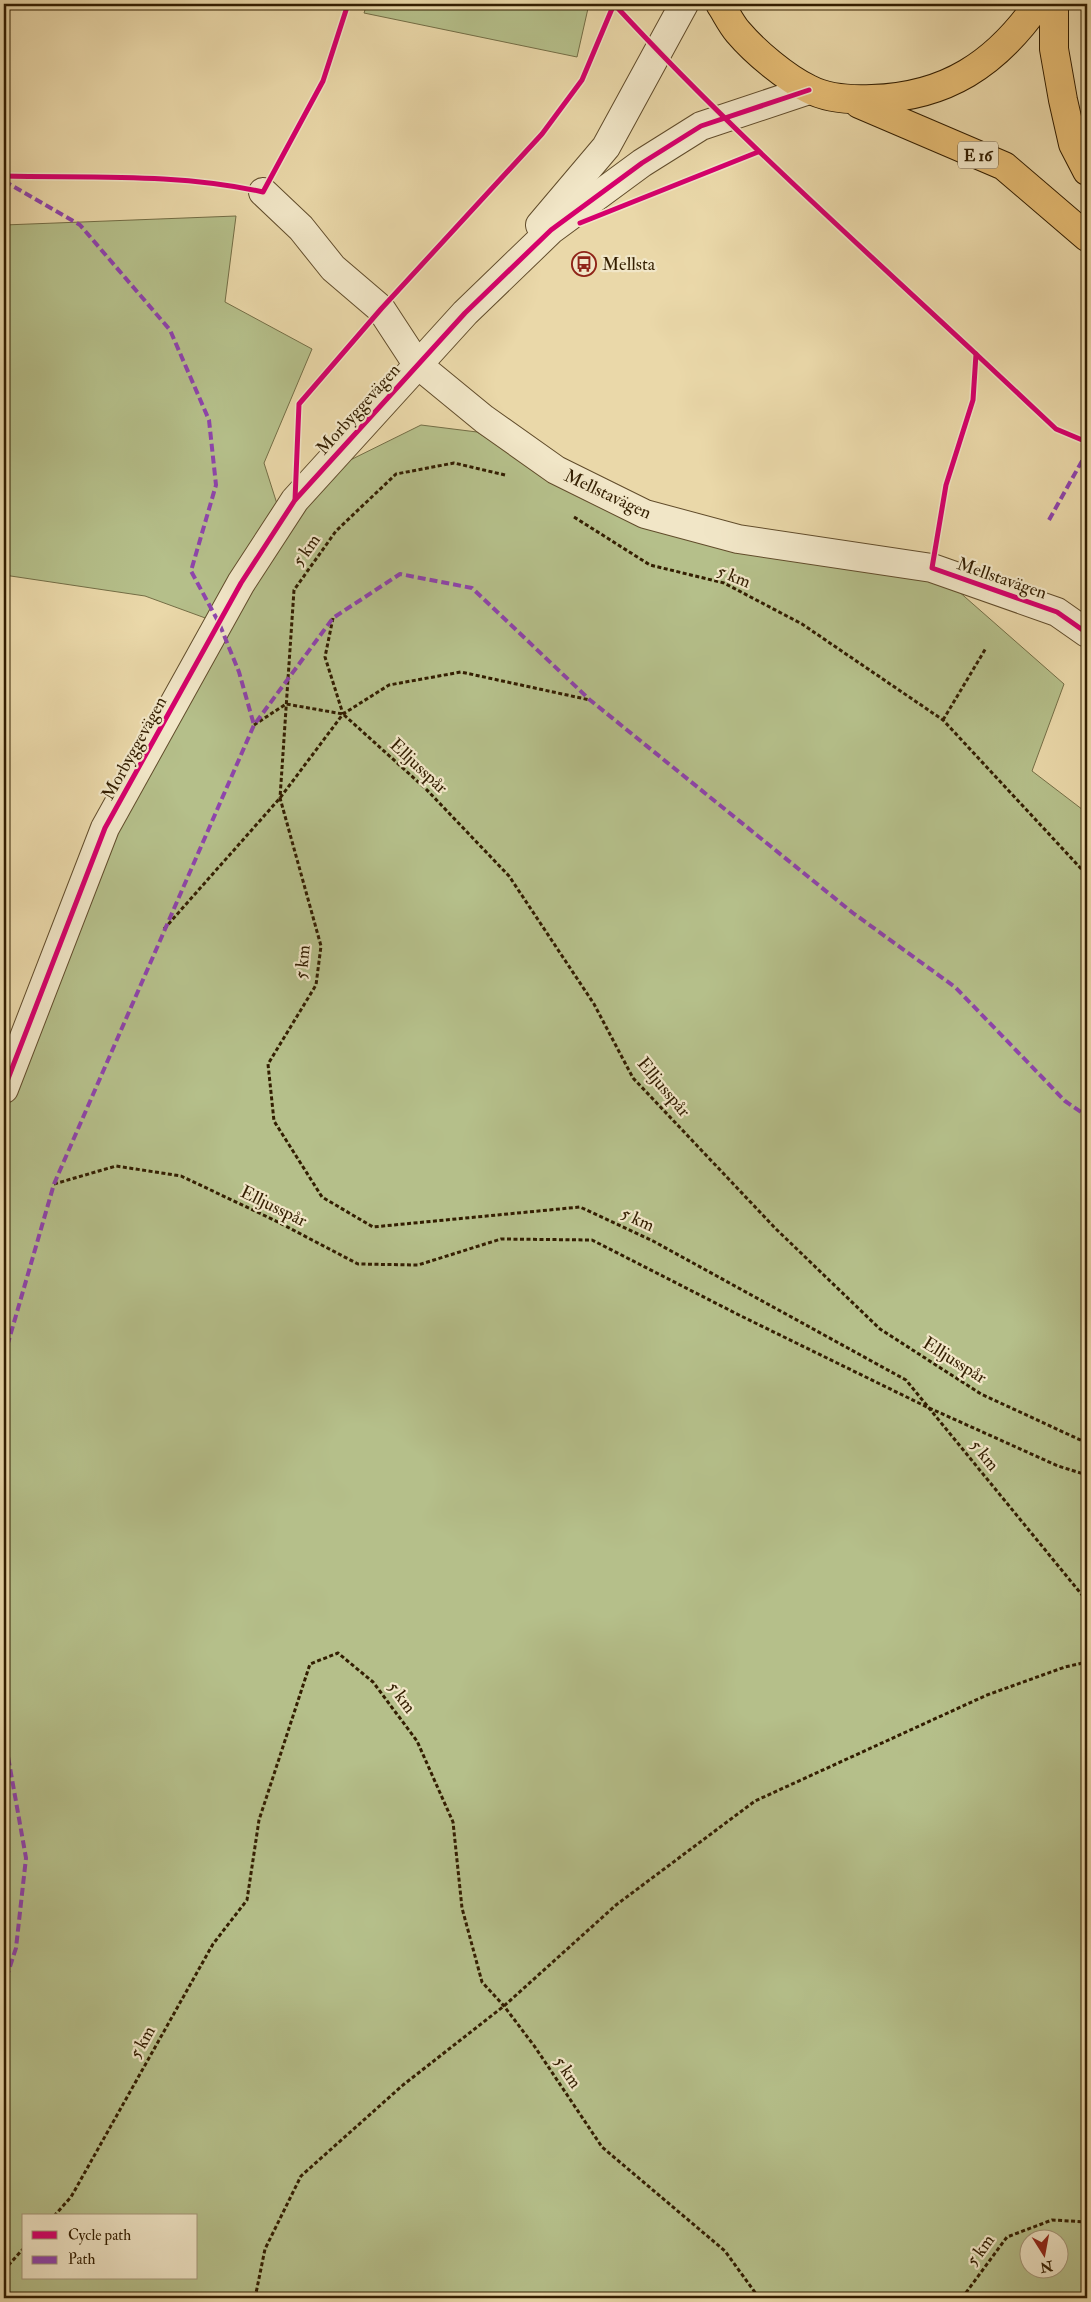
<svg xmlns="http://www.w3.org/2000/svg" width="1091" height="2302" font-family="'IM FELL Double Pica',serif">
<rect width="100%" height="100%" fill="#ead8a9"/>
<filter id="stains"><feTurbulence type="fractalNoise" baseFrequency=".004" numOctaves="4"/><feColorMatrix values="0 0 0 0 .2 0 0 0 0 .09 0 0 0 0 .02 0 0 0 .5 -.17"/></filter>
<radialGradient id="worn" r=".72"><stop offset=".6" stop-color="#630" stop-opacity="0"/><stop offset="1" stop-color="#630" stop-opacity=".3"/></radialGradient>
<g fill="#b5bf8a" stroke="#746e46" fill-rule="evenodd">
<polygon points="367,4 589,4 577,57 364,13"/>
<path d="M236,216l-11,86 87,47 -48,114 14,44 48,-35 95,-47 56,7 74,48 94,34 287,54 132,116 -32,87 55,42v1485h-1083v-1209l101,-261 114,-205 -74,-27 -141,-21v-350zM24,2216h172v62h-172zM1028,2240h30v30h-30z"/>
</g>
<g fill="none" stroke-linecap="round" stroke-linejoin="round">
<defs>
<g id="minor">
<polyline points="263,192 301,228 333,268 381,309 417,364 484,419 556,470 645,514 738,539 932,568 1057,612 1087,633"/>
<polyline points="540,225 606,147 684,4"/>
<polyline points="4,1089 105,828 241,583 295,500 465,313 551,230 642,163 701,126 809,90"/>
</g>
<g id="highway">
<path d="M720,4c6,9 11,20 18,28 17,20 48,46 71,57 19,10 42,11 63,10 74,-2 124,-35 166,-95"/>
<polyline points="1054,4 1054,49 1063,100 1073,144 1087,171"/>
<polyline points="859,104 1004,166 1087,237"/>
</g>
</defs>
<use href="#minor" stroke="#614c2b" stroke-width="30"/>
<use href="#highway" stroke="#331e01" stroke-width="30"/>
<g stroke="#331e01" stroke-width="3" stroke-dasharray="4 2.5" stroke-linecap="butt">
<polyline points="505,475 454,463 396,474 336,531 294,590 280,798 321,946 316,985 268,1064 274,1121 322,1197 373,1227 580,1207 653,1241 906,1380 1087,1601"/>
<polyline points="574,517 650,565 724,583 802,624 943,720 1087,875"/>
<polyline points="333,618 325,657 343,714"/>
<polyline points="943,720 986,648"/>
<polyline points="254,725 286,704 343,714 426,789 509,876 594,1004 633,1078 776,1229 880,1329 981,1394 1087,1443"/>
<polyline points="164,929 280,798 343,714 389,685 461,672 590,700"/>
<polyline points="54,1184 116,1166 181,1176 274,1220 358,1264 418,1265 501,1239 592,1240 739,1315 927,1407 1058,1466 1087,1475"/>
<polyline points="54,2216 71,2197 213,1944 247,1900 259,1820 310,1664 338,1653 373,1682 417,1741 453,1822 462,1908 482,1982 504,2006 535,2047 602,2147 725,2251 759,2298"/>
<polyline points="4,2270 24,2248"/>
<polyline points="255,2298 265,2249 301,2176 403,2085 504,2006 616,1905 755,1801 987,1695 1065,1667 1087,1662"/>
<polyline points="962,2298 1007,2237 1052,2220 1087,2222"/>
</g>
<use href="#minor" stroke="#f1e6c7" stroke-width="28"/>
<use href="#highway" stroke="#e5bc74" stroke-width="28"/>
<g stroke="#8e44ad" stroke-width="4" stroke-dasharray="8 4" stroke-linecap="butt">
<polyline points="4,181 80,225 170,330 209,420 216,485 191,571 219,623 239,672 254,725"/>
<polyline points="1049,520 1087,452"/>
<polyline points="4,1357 54,1184 254,725 333,618 400,574 472,588 590,700 853,913 955,987 1065,1101 1087,1116"/>
<polyline points="4,1734 26,1858 16,1948 4,1985"/>
</g>
<defs>
<g id="cycleway">
<path d="M614,4c114,124 239,235 362,350l-3,46 -27,85 -14,83 125,44 30,21"/>
<path d="M4,176c85,2 175,-3 259,16l60,-111 25,-77"/>
<polyline points="580,223 758,152"/>
<polyline points="976,354 1056,429 1087,442"/>
<polyline points="295,500 299,404 381,309 542,134 582,80 614,4"/>
<polyline points="4,1089 105,828 241,583 295,500 465,313 551,230 642,163 701,126 809,90"/>
</g>
</defs>
<use href="#cycleway" stroke="#f1e6c7" stroke-width="8"/>
<use href="#cycleway" stroke="#d6006c" stroke-width="5"/>
</g>
<defs>
<symbol id="bus-ring" viewBox="-11 -11 22 22"><circle r="9.5" fill="#f1e6c7" stroke="#8f2418" stroke-width="1.5"/><path d="M-5-6H5V4H4V6H2V4H-2V6H-4V4H-5ZM-3.5-4V0h7V-4ZM-3.5 1.2v1.5H-2V1.2ZM2 1.2v1.5H3.5V1.2Z" fill="#8f2418"/></symbol>
</defs>
<g fill-rule="evenodd">
<use href="#bus-ring" x="570" y="250" width="28" height="28"/>
</g>
<g text-anchor="middle" stroke-width="4.5" stroke-linejoin="round" paint-order="stroke">
<rect fill="#f1e6c7" stroke="#6c5a3c" stroke-width="1" x="958" y="141.5" width="40" height="27" rx="4"/>
<g font-size="16" font-weight="bold" fill="#331e01">
<text x="978" y="161">E 16</text>
</g>
<g font-size="18" fill="#331e01" stroke="#f1e6c7" text-anchor="start">
<text x="602" y="270">Mellsta</text>
</g>
<g font-size="18" fill="#331e01" stroke="#f1e6c7">
<text transform="translate(358 409) rotate(-48)" y="6">Morbyggevägen</text>
<text transform="translate(608 494) rotate(25)" y="6">Mellstavägen</text>
<text transform="translate(306 550) rotate(-55)" y="6">5 km</text>
<text transform="translate(734 576) rotate(22)" y="6">5 km</text>
<text transform="translate(1002 578) rotate(19)" y="6">Mellstavägen</text>
<text transform="translate(134 748) rotate(-61)" y="6">Morbyggevägen</text>
<text transform="translate(419 766) rotate(43)" y="6">Elljusspår</text>
<text transform="translate(302 962) rotate(-84)" y="6">5 km</text>
<text transform="translate(664 1087) rotate(50)" y="6">Elljusspår</text>
<text transform="translate(274 1206) rotate(26)" y="6">Elljusspår</text>
<text transform="translate(638 1219) rotate(25)" y="6">5 km</text>
<text transform="translate(955 1360) rotate(32)" y="6">Elljusspår</text>
<text transform="translate(985 1455) rotate(51)" y="6">5 km</text>
<text transform="translate(402 1697) rotate(53)" y="6">5 km</text>
<text transform="translate(142 2042) rotate(-61)" y="6">5 km</text>
<text transform="translate(568 2072) rotate(56)" y="6">5 km</text>
<text transform="translate(980 2250) rotate(-54)" y="6">5 km</text>
</g>
</g>
<rect width="1091" height="2302" fill="none" stroke="#ead8a9" stroke-width="20"/>
<rect x="5" y="5" width="1081" height="2292" fill="none" stroke="#331e01" stroke-width="2.5"/>
<rect x="10" y="10" width="1071" height="2282" fill="none" stroke="#331e01"/>
<rect x="22" y="2214" width="175" height="65" fill="#f1e6c7" stroke="#a59678"/>
<rect x="32" y="2231" width="25" height="8" fill="#d6006c" stroke="#a59678"/>
<text x="68" y="2240" font-size="15" fill="#331e01">Cycle path</text>
<rect x="32" y="2256" width="25" height="8" fill="#8e44ad" stroke="#a59678"/>
<text x="68" y="2264" font-size="15" fill="#331e01">Path</text>
<g transform="translate(1044 2254) rotate(169)"><circle r="24" fill="#f1e6c7" stroke="#a59678"/>
<path d="M0-4L9 19L0 12L-9 19Z" fill="#8f2418"/>
<text y="-8" font-size="14" font-weight="bold" text-anchor="middle" fill="#331e01">N</text>
</g>
<rect width="100%" height="100%" filter="url(#stains)"/>
<rect width="100%" height="100%" fill="url(#worn)"/>
</svg>
